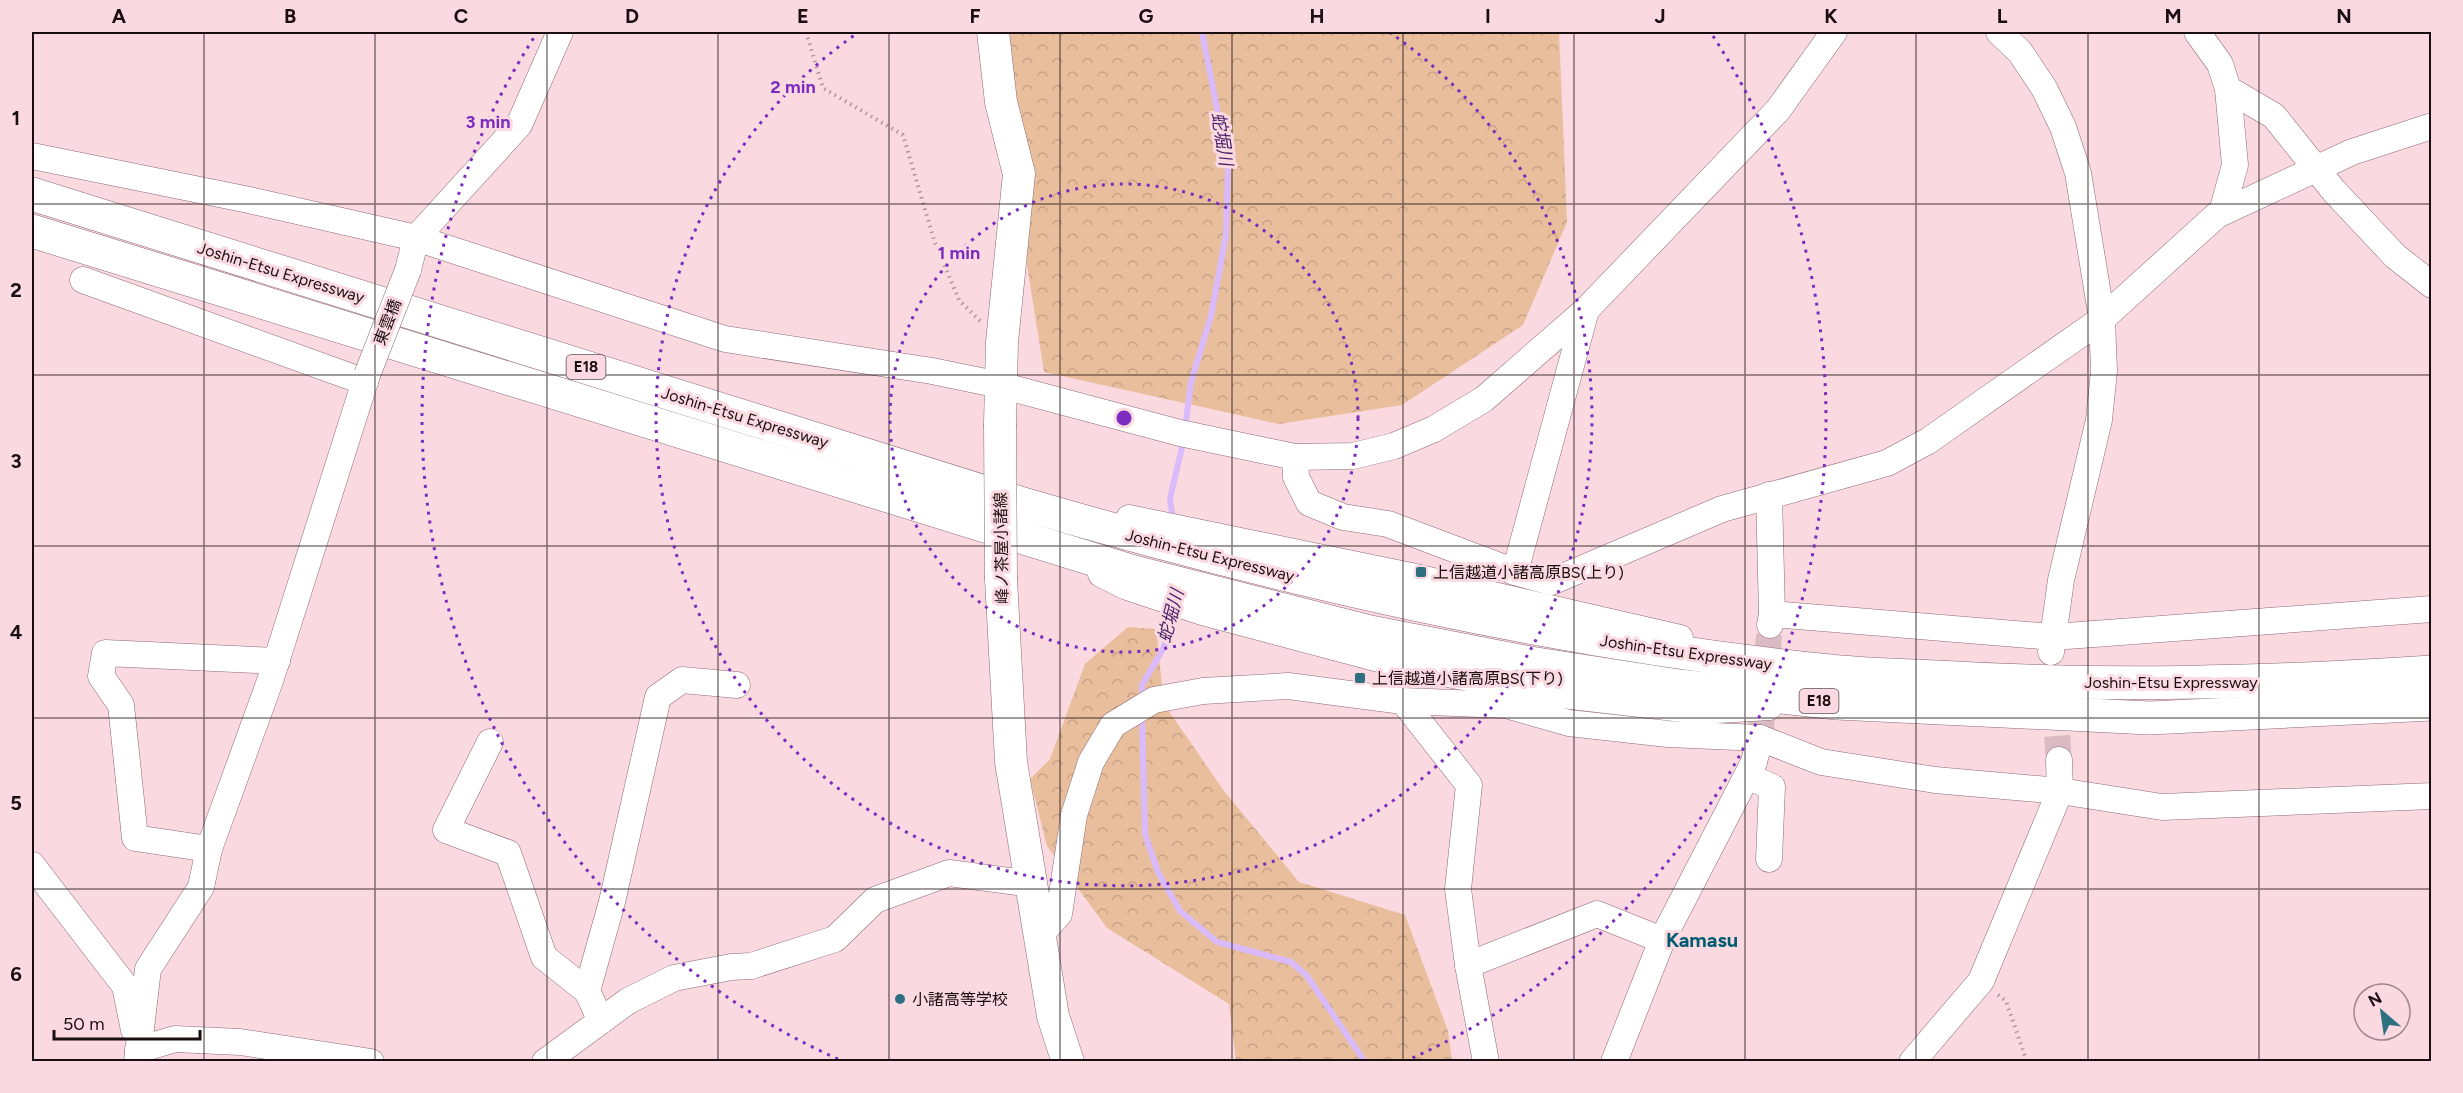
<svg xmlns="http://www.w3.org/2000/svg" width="2463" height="1093" font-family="Figtree,'Noto Sans JP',sans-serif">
<defs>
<pattern id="forest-crowns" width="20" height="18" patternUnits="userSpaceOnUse" patternTransform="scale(1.5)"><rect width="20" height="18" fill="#e9be9d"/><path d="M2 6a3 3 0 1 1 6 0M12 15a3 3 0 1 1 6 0" fill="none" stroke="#c7a286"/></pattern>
</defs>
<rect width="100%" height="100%" fill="#fad9e0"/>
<g fill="url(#forest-crowns)">
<polygon points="990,32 1559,32 1567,222 1523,325 1402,405 1279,424 1044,372"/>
<polygon points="1128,627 1156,629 1164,704 1224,791 1299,882 1405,915 1448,1031 1452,1061 1236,1061 1229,1004 1107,928 1047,846 1030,779 1050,759 1085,664"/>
</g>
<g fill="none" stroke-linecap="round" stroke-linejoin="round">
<g stroke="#d9bbfc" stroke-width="6">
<polyline points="1185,429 1191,382 1211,316 1226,235 1228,165 1202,32"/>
<polyline points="1173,520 1170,498 1184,439"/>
<polyline points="1142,700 1142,685 1163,649 1176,610"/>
<polyline points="1142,716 1145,834 1158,872 1180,911 1217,942 1291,962 1307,976 1365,1062"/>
</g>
<g stroke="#d9bbc1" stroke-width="26" stroke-dasharray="26 13" stroke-linecap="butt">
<polyline points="2054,697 2059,760"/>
<polyline points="1760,738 1770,625"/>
</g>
<defs>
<g id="minor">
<polyline points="1999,32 2020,52 2044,88 2063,127 2078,173 2102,319 2104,371 2099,420 2061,580 2051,652"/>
<polyline points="2197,32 2220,64 2228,89 2274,116 2334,191 2395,256 2432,285"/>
<polyline points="32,156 249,200 416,238 725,339 932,371 1000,385 1180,433 1295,457 1353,456 1394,446 1434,429 1484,399 1586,310 1778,110 1834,32"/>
<polyline points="2222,212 2235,165 2228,89"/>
<polyline points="408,270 416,238 519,125 560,32"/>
<polyline points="83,280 365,382"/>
<polyline points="1295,457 1296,477 1309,503 1343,517 1388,524 1515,572 1551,582 1722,509 1887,463 1928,441 2102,319 2217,215 2352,152 2432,126"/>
<polyline points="1769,495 1772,614 1770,625"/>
<polyline points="1129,518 1411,576 1680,638"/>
<polyline points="1515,572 1586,310"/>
<polyline points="1101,574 1127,587 1202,612 1405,666 1554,694 1700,711 1769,707"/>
<polyline points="1772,614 2053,637 2432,609"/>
<polyline points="1403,701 1469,785 1458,889 1468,965 1597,914 1662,940"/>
<polyline points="490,742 446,830 508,853 544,957 587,991"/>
<polyline points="1747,776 1772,787 1769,859"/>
<polyline points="209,849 135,838 121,705 101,676 105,653 277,661"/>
<polyline points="32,865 125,986 134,1030"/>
<polyline points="1039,937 1059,914 1074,815 1091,762 1113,725 1154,700 1203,691 1288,686 1403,701 1506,705 1569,723 1668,734 1760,738 1821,762 1935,780 2060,791 2162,807 2432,796"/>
<polyline points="1468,965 1486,1062"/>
<polyline points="601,1021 587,991 612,902 658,697 682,680 737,685"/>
<polyline points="138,1050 175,1039 240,1042 371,1062"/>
<polyline points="137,1062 148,969 201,887 209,849 270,681 367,375"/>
<polyline points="545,1062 628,1001 674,978 731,967 751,966 835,939 875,900 949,873 1032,884"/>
<polyline points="1614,1062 1662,940 1754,762 1760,738"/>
<polyline points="1912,1062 1981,981 2060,791 2059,760"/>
</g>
<g id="major">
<polyline points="993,32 1001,102 1019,174 1002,342 1000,424"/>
<polyline points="1001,579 1011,762 1053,1016 1068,1062"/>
</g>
<g id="highway">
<path d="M32,194l991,310c264,77 533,139 807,167 35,4 71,4 107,6 168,10 327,6 495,-5"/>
<polyline points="32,231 1134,572 1370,632 1530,663 1679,686 1837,703 2150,718 2432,704"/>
</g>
</defs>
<use href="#minor" stroke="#8e6a73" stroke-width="27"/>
<use href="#major" stroke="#8e6a73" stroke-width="33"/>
<use href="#highway" stroke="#8e6a73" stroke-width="34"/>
<g stroke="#b0969b" stroke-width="4" stroke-dasharray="1.5 4.5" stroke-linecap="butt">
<polyline points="806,32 823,88 903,135 934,240 959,300 980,321"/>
<polyline points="1998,995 2006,1001 2027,1062"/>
</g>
<use href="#minor" stroke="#fff" stroke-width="26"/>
<use href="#major" stroke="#fff" stroke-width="32"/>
<use href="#highway" stroke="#fff" stroke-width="33"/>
<defs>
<polyline id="minor-bridge" points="367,375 408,270"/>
<polyline id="major-bridge" points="1000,424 1001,579"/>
</defs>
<use href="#minor-bridge" stroke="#8e6a73" stroke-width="27" stroke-linecap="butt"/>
<use href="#major-bridge" stroke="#8e6a73" stroke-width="33" stroke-linecap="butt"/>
<use href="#minor-bridge" stroke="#fff" stroke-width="26"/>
<use href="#major-bridge" stroke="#fff" stroke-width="32"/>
</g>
<path fill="none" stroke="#1b0e11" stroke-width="1.5" stroke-opacity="0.55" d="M204,32v1030M375,32v1030M547,32v1030M718,32v1030M889,32v1030M1060,32v1030M1232,32v1030M1403,32v1030M1574,32v1030M1745,32v1030M1916,32v1030M2088,32v1030M2259,32v1030M32,204h2400M32,375h2400M32,546h2400M32,718h2400M32,889h2400"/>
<g fill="none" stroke="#7b2cbf" stroke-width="3" stroke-dasharray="3 6">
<circle cx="1124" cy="418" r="234"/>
<path d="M1389 32A468 468 0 1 1 859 32"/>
<path d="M838 1059A702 702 0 0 1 535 36M1713 36A702 702 0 0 1 1410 1059"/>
</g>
<g fill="#2e6f82" stroke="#fad9e0" stroke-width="2">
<rect x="1415" y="566" width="12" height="12" rx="3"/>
<rect x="1354" y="672" width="12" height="12" rx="3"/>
<circle cx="900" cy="999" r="6"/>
</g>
<g text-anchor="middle" stroke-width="6" stroke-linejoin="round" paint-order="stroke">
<g fill="#fad9e0" stroke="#5e4b4f" stroke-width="1.5">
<rect x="566.5" y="355" width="39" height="24" rx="4.5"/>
<rect x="1799.5" y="689" width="39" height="24" rx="4.5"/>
</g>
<g font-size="15" font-weight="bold" fill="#1b0e11">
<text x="586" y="372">E18</text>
<text x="1819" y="706">E18</text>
</g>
<g font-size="16" fill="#1b0e11" stroke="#fad9e0">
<text transform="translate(281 272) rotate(17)" y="6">Joshin-Etsu Expressway</text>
<text transform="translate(387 322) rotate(-69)" y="6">東雲橋</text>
<text transform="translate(745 417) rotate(17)" y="6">Joshin-Etsu Expressway</text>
<text transform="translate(1001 548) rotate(-91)" y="6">峰ノ茶屋小諸線</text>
<text transform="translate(1210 555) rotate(14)" y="6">Joshin-Etsu Expressway</text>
<text transform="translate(1686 652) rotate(8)" y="6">Joshin-Etsu Expressway</text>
<text x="2171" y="688">Joshin-Etsu Expressway</text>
</g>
<g font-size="16" fill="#1b0e11" stroke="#fad9e0" text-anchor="start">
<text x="1433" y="578">上信越道小諸高原BS(上り)</text>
<text x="1372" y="684">上信越道小諸高原BS(下り)</text>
<text x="912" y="1005">小諸高等学校</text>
</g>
<g font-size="18" font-style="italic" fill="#461f68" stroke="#fad9e0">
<text transform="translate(1222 139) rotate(81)" y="6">蛇堀川</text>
<text transform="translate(1171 616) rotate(-75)" y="6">蛇堀川</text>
</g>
<g font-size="20" font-weight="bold" fill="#015c71" stroke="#fad9e0">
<text x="1702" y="947">Kamasu</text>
</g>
</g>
<circle cx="1124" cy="418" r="9" fill="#7b2cbf" stroke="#fad9e0" stroke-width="3"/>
<g font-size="18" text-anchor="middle" font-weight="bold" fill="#7b2cbf" stroke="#fad9e0" stroke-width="6" stroke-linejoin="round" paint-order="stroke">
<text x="793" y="93">2 min</text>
<text x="488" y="128">3 min</text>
<text x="959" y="259">1 min</text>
</g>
<rect width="2463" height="1093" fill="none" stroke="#fad9e0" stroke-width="66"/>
<g transform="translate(2382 1012) rotate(331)"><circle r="28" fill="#fad9e0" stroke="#a1888d" stroke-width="1.5"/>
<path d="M0-4.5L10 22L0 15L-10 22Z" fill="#2e6f82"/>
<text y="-9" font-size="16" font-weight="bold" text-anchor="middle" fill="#1b0e11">N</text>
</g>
<path d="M54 1030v9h146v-9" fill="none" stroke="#1b0e11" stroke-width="3"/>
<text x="63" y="1030" font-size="18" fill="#1b0e11" stroke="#fad9e0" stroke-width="4.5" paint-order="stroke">50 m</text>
<rect x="33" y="33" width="2397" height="1027" fill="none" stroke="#1b0e11" stroke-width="2"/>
<g font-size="20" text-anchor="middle" font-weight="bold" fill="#1b0e11">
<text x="119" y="23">A</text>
<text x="290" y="23">B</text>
<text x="461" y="23">C</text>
<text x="632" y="23">D</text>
<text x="803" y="23">E</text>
<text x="975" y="23">F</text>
<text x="1146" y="23">G</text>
<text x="1317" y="23">H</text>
<text x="1488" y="23">I</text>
<text x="1660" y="23">J</text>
<text x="1831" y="23">K</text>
<text x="2002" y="23">L</text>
<text x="2173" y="23">M</text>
<text x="2344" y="23">N</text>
<text x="16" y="125">1</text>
<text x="16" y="297">2</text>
<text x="16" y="468">3</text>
<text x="16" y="639">4</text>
<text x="16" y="810">5</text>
<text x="16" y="981">6</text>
</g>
</svg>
